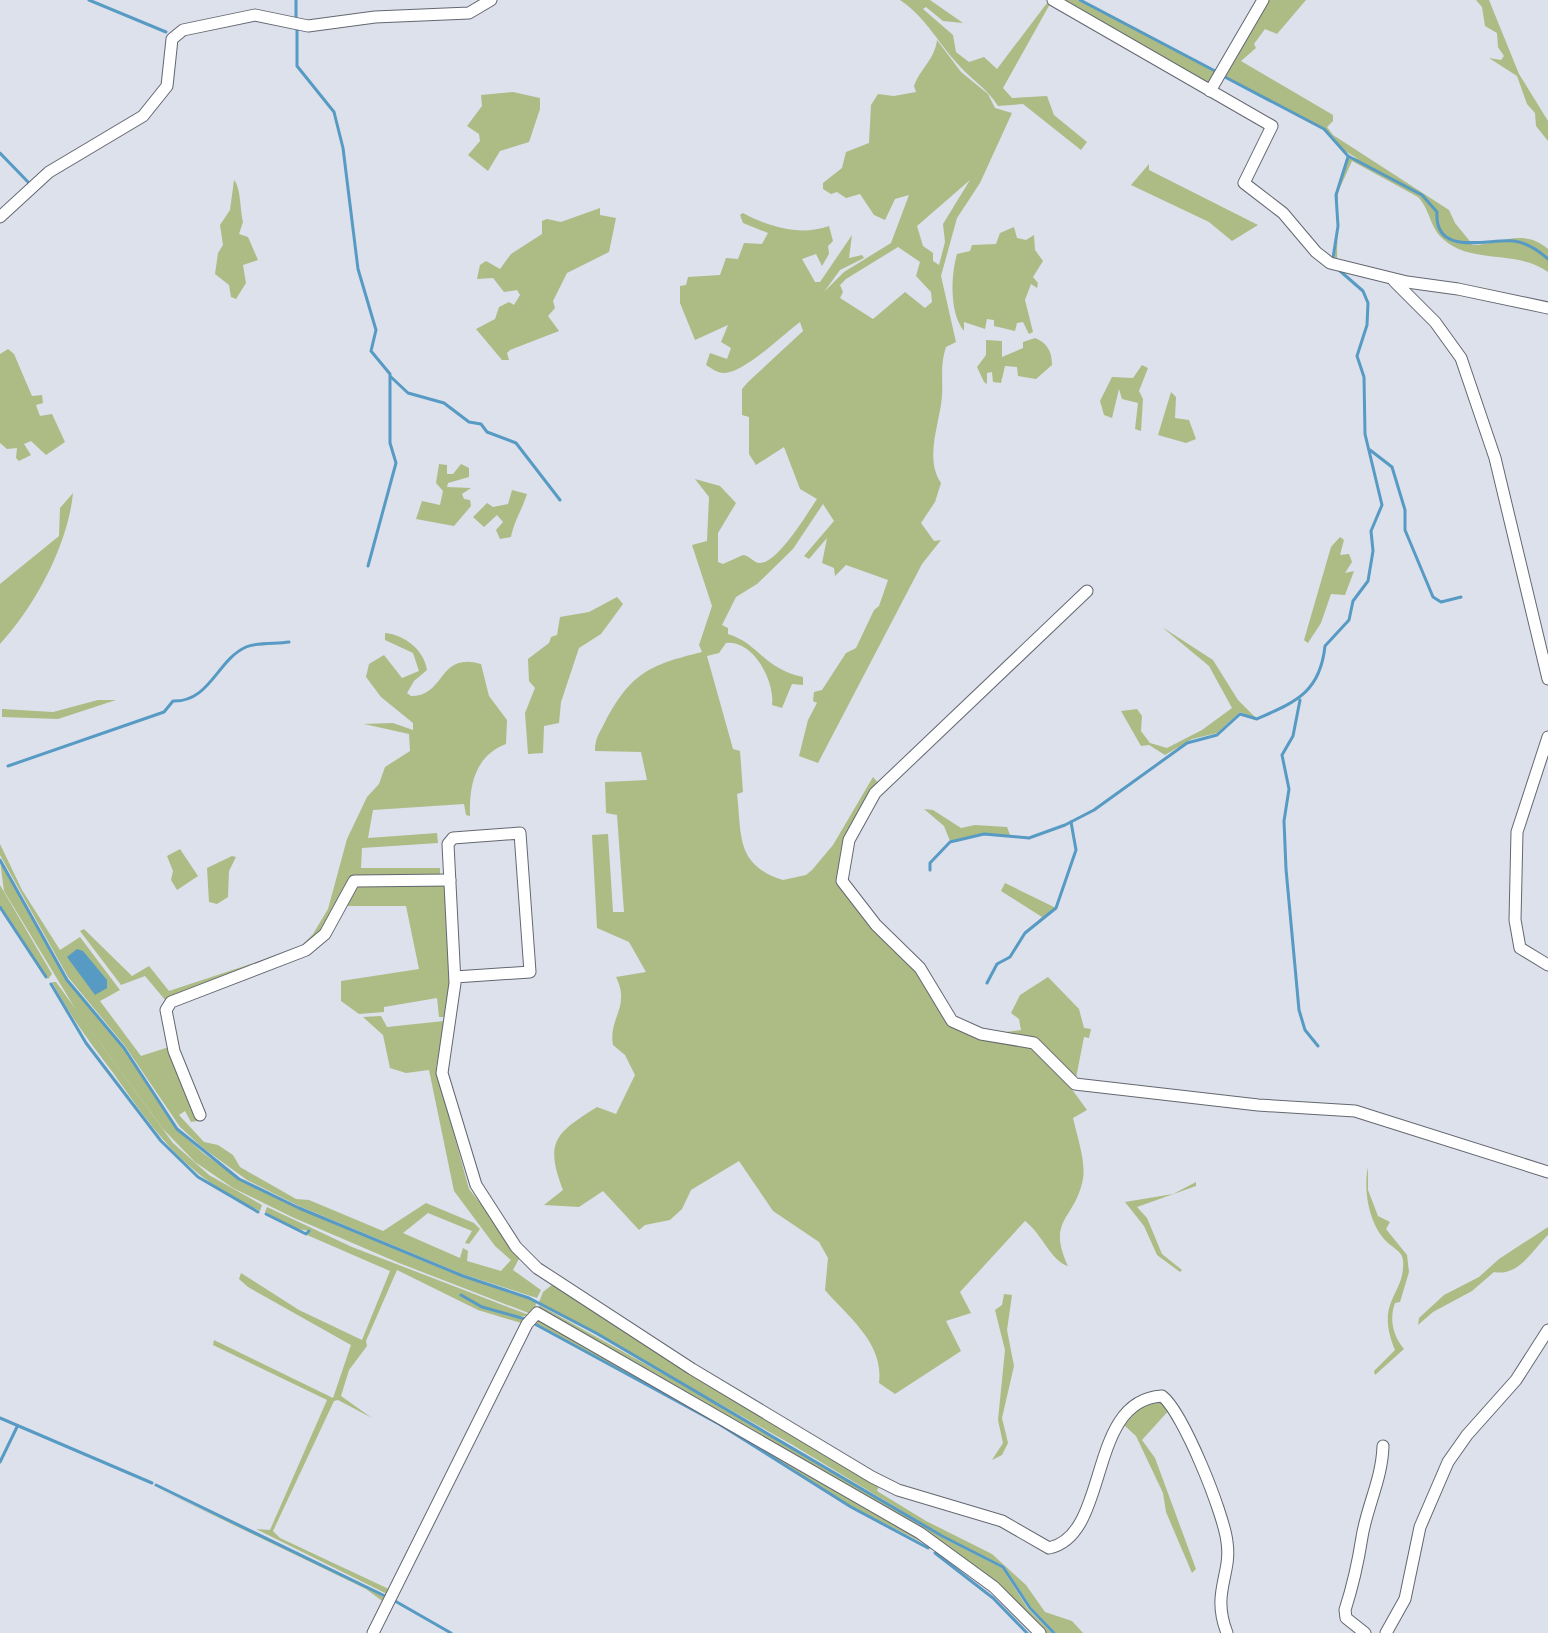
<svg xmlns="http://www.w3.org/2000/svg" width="1548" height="1633" font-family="Mulish,sans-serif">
<rect width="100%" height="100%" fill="#dce1ec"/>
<g fill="#adbb85" fill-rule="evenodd">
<path d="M900,0h30l33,23 -20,-2 -17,-14 -3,2 30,26 3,17 13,10 15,-5 13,12 50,-66 3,1 -47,84 9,10 35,-2 7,19 33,27 -6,8 -58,-46 -25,2c-11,-18 -29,-28 -43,-45 -20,-23 -30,-44 -55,-61z"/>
<polygon points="1058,0 1077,0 1104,12 1219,74 1211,87"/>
<path d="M1266,0h40l-29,34 -12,-5 -11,15 2,4 -15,13 92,54v6l-6,6 6,8 116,75 6,13 18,22c27,0 49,-18 75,4v23c-31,-23 -77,-7 -105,-33 -13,-11 -13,-30 -25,-42l-66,-36 -14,31 -1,70 -3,-1 4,-35 -2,-31 13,-38 9,2 -16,-10 -18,-21 -101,-53z"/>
<polygon points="1476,0 1489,0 1519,74 1548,121 1548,141 1536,126 1535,113 1527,104 1517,76 1489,58 1501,60 1504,56 1498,47 1497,33 1485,26 1482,7"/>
<path d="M937,40l24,32 27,22 7,14 17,5 -32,70 -23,35 -16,58 15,66 -10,5c-6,19 -3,30 -4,49 -2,27 -18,62 -1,87l-6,19 -14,21 13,18 7,-1 -19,24 -104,199 -19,-7 9,-36 9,-17 -4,-2 1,-9 8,-2 24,-37 10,-5 18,-38 5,-4 9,-26 -42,-15 -11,11 -1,-8 -12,-5 5,-25 -18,21 -5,-3 30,-35 -11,-17 -30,45 -36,35 -21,13 -14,28 6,3v6c30,9 36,35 75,43v8l-11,-1 -10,24 -10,-3c3,-23 -18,-65 -46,-62l-7,10 -12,3 26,93 7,2 3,41 -6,2c5,41 -2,71 46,86l23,-5 6,-5 21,-25 40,-68 7,8 -41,88 63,79 48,68 78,23 40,41 19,26 -14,8c4,18 13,44 10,61 -8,41 -37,40 -15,87 -18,-6 -25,-31 -43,-45l-65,71 11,21 -25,8 15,30 -66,43 -16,-11c5,-40 -30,-65 -54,-93l3,-32 -9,-16 -46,-31 -34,-50 -48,29 -9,19 -12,11 -25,5 -6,5 -36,-39 -24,16 -35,-2 19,-15c-19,-49 -7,-57 34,-83l19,7 19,-39 -10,-20 -12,-10c-5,-27 18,-38 3,-68l30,-5 -17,-30 -32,-14 -5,-93 16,-1 5,78h11l-7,-97 -11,-2 -1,-31 42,-2 -6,-28 -46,-1c0,-13 4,-17 10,-29 26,-49 44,-57 97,-70l-3,-7 13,-39 -20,-61 15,-4 2,-44 -14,-18 25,7 16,17 -18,30v29l5,2 20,-9c7,1 10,7 16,8 18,2 49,-51 58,-64l-17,-10 -16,-42 -28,18 -7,-11v-37l-7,-2v-26l6,-7 55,-51 -3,-9c-16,12 -56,51 -76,51 -7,0 -13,-5 -18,-8l4,-12 17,6 4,-11 -10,-6 7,-17 -33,15 -15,-37v-17l6,-1 2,-8 32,-2 6,-17 12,1 6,-16 18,1 6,-11 -25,-10 -3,-8 3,-2c28,15 58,23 86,13l4,15 -5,5 1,8 -7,12 -6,-12 -14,5 13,23h5l32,-47 -3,23 13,-3 2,3 -24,12 -16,22 20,-20 47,-29 18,-48 -14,4 -10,21 -11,-5 -14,-21 -14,4 -9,-6 -6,2 -8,-5v-6l19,-15 4,-16 23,-9 2,-38 7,-11 16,2 22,-4 -2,-6c6,-17 21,-27 23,-46zM970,180l-27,44 2,18 -6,23 -6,-4v-8l-10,-7 -6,-20zM898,247l22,15 -4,14 15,16 1,10 -7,6 -20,-16 -32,27 -33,-21 3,-6 -3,-7 6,-6z"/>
<polygon points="513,92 540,98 540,109 529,142 500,151 488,171 468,155 480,141 479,134 467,126 482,106 481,95"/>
<polygon points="1149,164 1149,170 1258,225 1232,241 1209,222 1131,185"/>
<path d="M234,180c7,8 6,30 9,42l-4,12 9,3 10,23 -15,5 3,18 -10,16 -5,-2 -2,-12 -14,-11 3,-21 5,-8 -3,-20 10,-15z"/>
<polygon points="600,208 600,215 616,218 609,252 567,273 553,301 555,308 548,316 559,331 510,350 507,353 509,360 502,360 476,329 495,319 499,307 509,302 514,305 520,295 517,290 504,292 493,278 477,279 480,265 486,261 500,269 511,254 542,234 542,221 547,219 561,222"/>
<path d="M1014,227l3,11 9,2 8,-5 1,15 8,11 -10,16 5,6 -1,5 -6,-4 -6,16 8,32 -4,2 -6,-12 -6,1 -2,8 -21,-5v-6l-7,-1 -2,10 -21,-7v9c-15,-18 -13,-56 -7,-77l13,-3 2,-6 24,-1 4,-11z"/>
<path d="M1035,338c12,5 17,13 17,27l-16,14 -18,-3 -1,-9 -12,-1 -4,17 -8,-1 -1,-10 -5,1v11l-3,-2 -7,-15 9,-12v-15l16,1v16l21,-9v-6z"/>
<polygon points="8,349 14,354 32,396 42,395 43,403 36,405 40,416 52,414 65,442 46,455 31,441 24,444 31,455 19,461 16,458 17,448 7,449 0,443 0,354"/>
<polygon points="1142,365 1148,368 1139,391 1143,399 1141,431 1135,429 1138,403 1122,399 1119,389 1112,418 1104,415 1100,401 1112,377 1133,378"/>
<polygon points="1171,392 1176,397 1175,418 1189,420 1196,439 1186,443 1158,435"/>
<polygon points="439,464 447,465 447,474 453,474 461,464 469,468 469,477 448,483 447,487 471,488 462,494 464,499 470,500 471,506 454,526 416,519 422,501 440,505 443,491 436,483"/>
<path d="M512,490l15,4c-5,16 -13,27 -16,43l-11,2 -4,-9 7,-8 -6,-7 -13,12 -11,-10 14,-14 6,4 15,-3z"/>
<path d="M73,493c-5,52 -38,113 -73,151v-60l59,-48 1,-28z"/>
<polygon points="1340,537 1344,540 1340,555 1349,554 1352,562 1345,573 1354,571 1345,595 1331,594 1321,623 1308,643 1304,640 1331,547"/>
<polygon points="617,597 623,604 601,634 579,648 561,702 559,723 544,726 543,753 528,754 525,713 535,688 529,681 528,659 549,643 551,637 557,635 560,617 589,612"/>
<polygon points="1162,627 1213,660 1238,700 1256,718 1240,712 1217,733 1192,739 1165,755 1149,745 1141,746 1121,711 1137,709 1142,716 1141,731 1150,743 1167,748 1202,730 1232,708 1209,666"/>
<path d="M385,633c20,2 39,17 42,37l-13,11 -7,12 4,3c35,0 27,-45 70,-32l8,32 18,24 -1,24c-31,12 -37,41 -36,72l-4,-1 -2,-11 -91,6 -5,28 69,-5 1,10 -76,5 -1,20h79v8h-85l-32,56 -18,15 -139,54 -21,-25 -24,9 -41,-54 4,-2 48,47 17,-10 20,25 130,-43 14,-14 15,-25 19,-70 20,-42 12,-13 6,-17 25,-16 -1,-17 -45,-10 29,-1 20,7v-7l-32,-26 -15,-20 3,-13 15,-9 18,23 17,-7 -6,-18 -28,-13z"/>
<polygon points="98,700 116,700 58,719 2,717 2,709 53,712"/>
<polygon points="924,809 933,810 961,828 975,825 1007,827 1010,835 1029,838 984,833 950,841 944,826"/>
<polygon points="0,844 22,890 60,950 80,937 120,990 100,1001 141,1056 172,1046 198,1121 191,1122 185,1111 179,1115 204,1142 218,1145 233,1155 240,1167 296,1199 309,1200 383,1231 426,1203 474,1223 480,1229 469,1244 465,1243 472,1231 428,1213 403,1233 460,1258 463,1248 468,1251 467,1261 501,1271 511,1260 495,1246 454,1191 429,1070 406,1073 390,1068 383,1035 363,1017 381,1016 387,1027 444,1021 436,1069 469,1189 521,1255 513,1270 541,1290 537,1298 462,1274 299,1206 247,1180 203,1148 180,1127 125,1046 68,977 0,855"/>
<polygon points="180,849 198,876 177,890 171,880 173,871 167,856"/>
<polygon points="232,856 236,857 229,871 228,897 217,904 209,902 207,868"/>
<polygon points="0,861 67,980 123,1048 177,1130 203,1153 239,1179 299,1209 462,1277 529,1298 536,1302 535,1311 531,1314 399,1263 292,1217 233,1188 195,1162 163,1129 76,1010 4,891"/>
<polygon points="1005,883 1056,908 1034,925 1042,917 1001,891"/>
<polygon points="0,885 52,974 48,979 0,905"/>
<polygon points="358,886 444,886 451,977 445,1017 439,1017 437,998 384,1007 384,1012 359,1014 341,1001 341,981 419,969 406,906 346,906"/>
<polygon points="1048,977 1079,1009 1084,1028 1091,1029 1089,1038 1084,1037 1076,1078 1042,1048 997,1033 1021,1030 1019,1019 1011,1013 1020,995"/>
<path d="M52,982h4l117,161 36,32 53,30 -2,6c-75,-36 -100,-72 -146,-137 -23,-30 -44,-58 -62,-92z"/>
<path d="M1368,1167v23l10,26 12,6 -4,7 21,26 2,17 -9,30 -5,1c-6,16 -2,33 9,46l-29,26 -1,-4 21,-21c-21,-50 11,-55 8,-90 -1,-9 -10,-12 -16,-18 -18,-17 -24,-52 -19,-75z"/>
<polygon points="1196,1182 1196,1186 1137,1207 1147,1218 1162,1254 1182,1270 1180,1272 1157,1255 1144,1226 1125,1202 1173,1194"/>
<path d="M267,1207l85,40 177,68c-12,6 -57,-12 -69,-19l24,13 43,11 -8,8 2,-5 -43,-13 -81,-40 -31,71 1,5 -18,24 -8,26 31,22 -34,-18 -4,1 -61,130 7,7 111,52 -2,5 -133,-66 14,1 57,-130 -114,-55 1,-5 119,58 18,-53 -103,-58 -9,-8 2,-6 58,37 63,30 28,-69 -83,-36 2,-4 -12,-2 -32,-17z"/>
<path d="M1548,1227v8c-14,13 -29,42 -54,37l-22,19 -39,21 -15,13 1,-7 25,-23 35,-18 20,-18z"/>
<polygon points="553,1284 879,1485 877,1491 926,1521 992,1554 1026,1585 1045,1612 1072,1621 1083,1633 1056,1633 1031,1607 1004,1566 942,1535 791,1444 539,1302 543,1292"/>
<polygon points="1004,1294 1012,1295 1007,1330 1014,1366 1002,1418 1008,1443 1002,1455 992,1460 1003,1443 998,1420 1005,1350 995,1310 1002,1305"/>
<polygon points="539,1305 728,1410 941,1537 1002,1568 1028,1609 1052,1633 1043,1633 937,1545 538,1311"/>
<polygon points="536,1317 919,1535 931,1547 851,1506 719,1423 532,1321"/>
<polygon points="1161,1402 1171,1408 1142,1440 1155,1458 1196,1569 1192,1573 1166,1512 1163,1493 1136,1436 1124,1425 1141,1407"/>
<polygon points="155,1487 363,1585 387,1599 385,1603 366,1589"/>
</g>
<polygon fill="#579ac3" points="77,949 83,951 107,980 107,988 95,995 67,957"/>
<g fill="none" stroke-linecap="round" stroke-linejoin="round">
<g stroke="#579ac3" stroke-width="3">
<polyline points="89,0 166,32"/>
<polyline points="1080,0 1217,72"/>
<polyline points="296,20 296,0"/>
<polyline points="297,29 297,66 334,112 343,148 358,269 376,330 371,351 390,374 390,443 396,463 368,566"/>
<path d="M1223,76l101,53 24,27 74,39 15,17c-3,46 52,26 77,29 14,2 24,9 34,18"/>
<polyline points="0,153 29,183"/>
<polyline points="1333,258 1338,226 1336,195 1348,157"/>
<polyline points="391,377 408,393 444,403 469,422 481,424 487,432 516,443 560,500"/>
<polyline points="1370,450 1392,467 1405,510 1405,530 1433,597 1441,602 1461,597"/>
<polyline points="1300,700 1293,736 1282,755 1289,789 1284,821 1286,869 1299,1010 1305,1030 1318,1046"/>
<path d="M8,766l156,-54 9,-11c37,1 44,-41 73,-54 11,-5 31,-3 43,-5"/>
<polyline points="0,860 67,980 124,1048 177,1129 239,1179 299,1208 463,1276 529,1298 596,1333 942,1536 1003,1567 1030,1608 1054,1633"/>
<path d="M930,870v-7l20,-21 34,-8 45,4 36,-13 29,-15 93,-67 30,-8 23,-21 17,5c38,-17 63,-26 68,-73l24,-26 4,-19 15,-20 5,-30 -2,-20 11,-26 -17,-71 -1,-57 -7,-21 10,-31 1,-22 -5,-12 -23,-20"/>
<polyline points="0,907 46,977"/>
<polyline points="987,983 997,964 1010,957 1025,933 1056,908 1076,850 1071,822"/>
<polyline points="51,984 86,1043 161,1141 198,1177 258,1212"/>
<polyline points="266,1214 306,1234 309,1231"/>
<polyline points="461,1295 482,1307 525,1319"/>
<polyline points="533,1323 719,1424 851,1507 928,1548"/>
<polyline points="0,1418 152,1483"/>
<polyline points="0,1462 17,1427"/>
<polyline points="156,1485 387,1597"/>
<polyline points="935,1553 993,1598 1027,1633"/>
<polyline points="395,1601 451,1633"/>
</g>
<defs>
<g id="minor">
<polyline points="1053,0 1272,126 1244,183 1283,213 1316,252 1330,263 1407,282 1458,289 1548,308"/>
<polyline points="1210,91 1263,0"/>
<polyline points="0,217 49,172 143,116 167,86 172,39 183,30 255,15 308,26 375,17 469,13 491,0"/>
<polyline points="1394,281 1435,322 1461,358 1495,458 1548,679"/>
<polyline points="1087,591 875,793 849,840 842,881 876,925 920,968 952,1021 981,1034 1034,1043 1075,1084 1258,1105 1355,1111 1548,1172"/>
<polyline points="1548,737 1517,832 1515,920 1520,948 1548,965"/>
<path d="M455,977l75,-5 -10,-139 -67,5 -5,6 7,139 -13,90 34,112 40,62 21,21 155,101 180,108 26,13 104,31 47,27c62,-13 37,-148 113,-152 21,16 62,118 65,146 5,33 -16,50 0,91"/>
<polyline points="200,1115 174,1051 166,1010 171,1002 306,950 325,934 354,881 450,880"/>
<polyline points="373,1633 527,1324 537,1313 920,1533 994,1587 1040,1633"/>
<path d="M1365,1633l-19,-15 -1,-8c8,-25 13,-47 17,-73 5,-31 20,-58 21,-91"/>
<polyline points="1386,1633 1405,1599 1420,1527 1448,1462 1467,1435 1516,1380 1548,1330"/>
</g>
</defs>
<use href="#minor" stroke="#636770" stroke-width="13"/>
<use href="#minor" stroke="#fff" stroke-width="11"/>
</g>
</svg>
